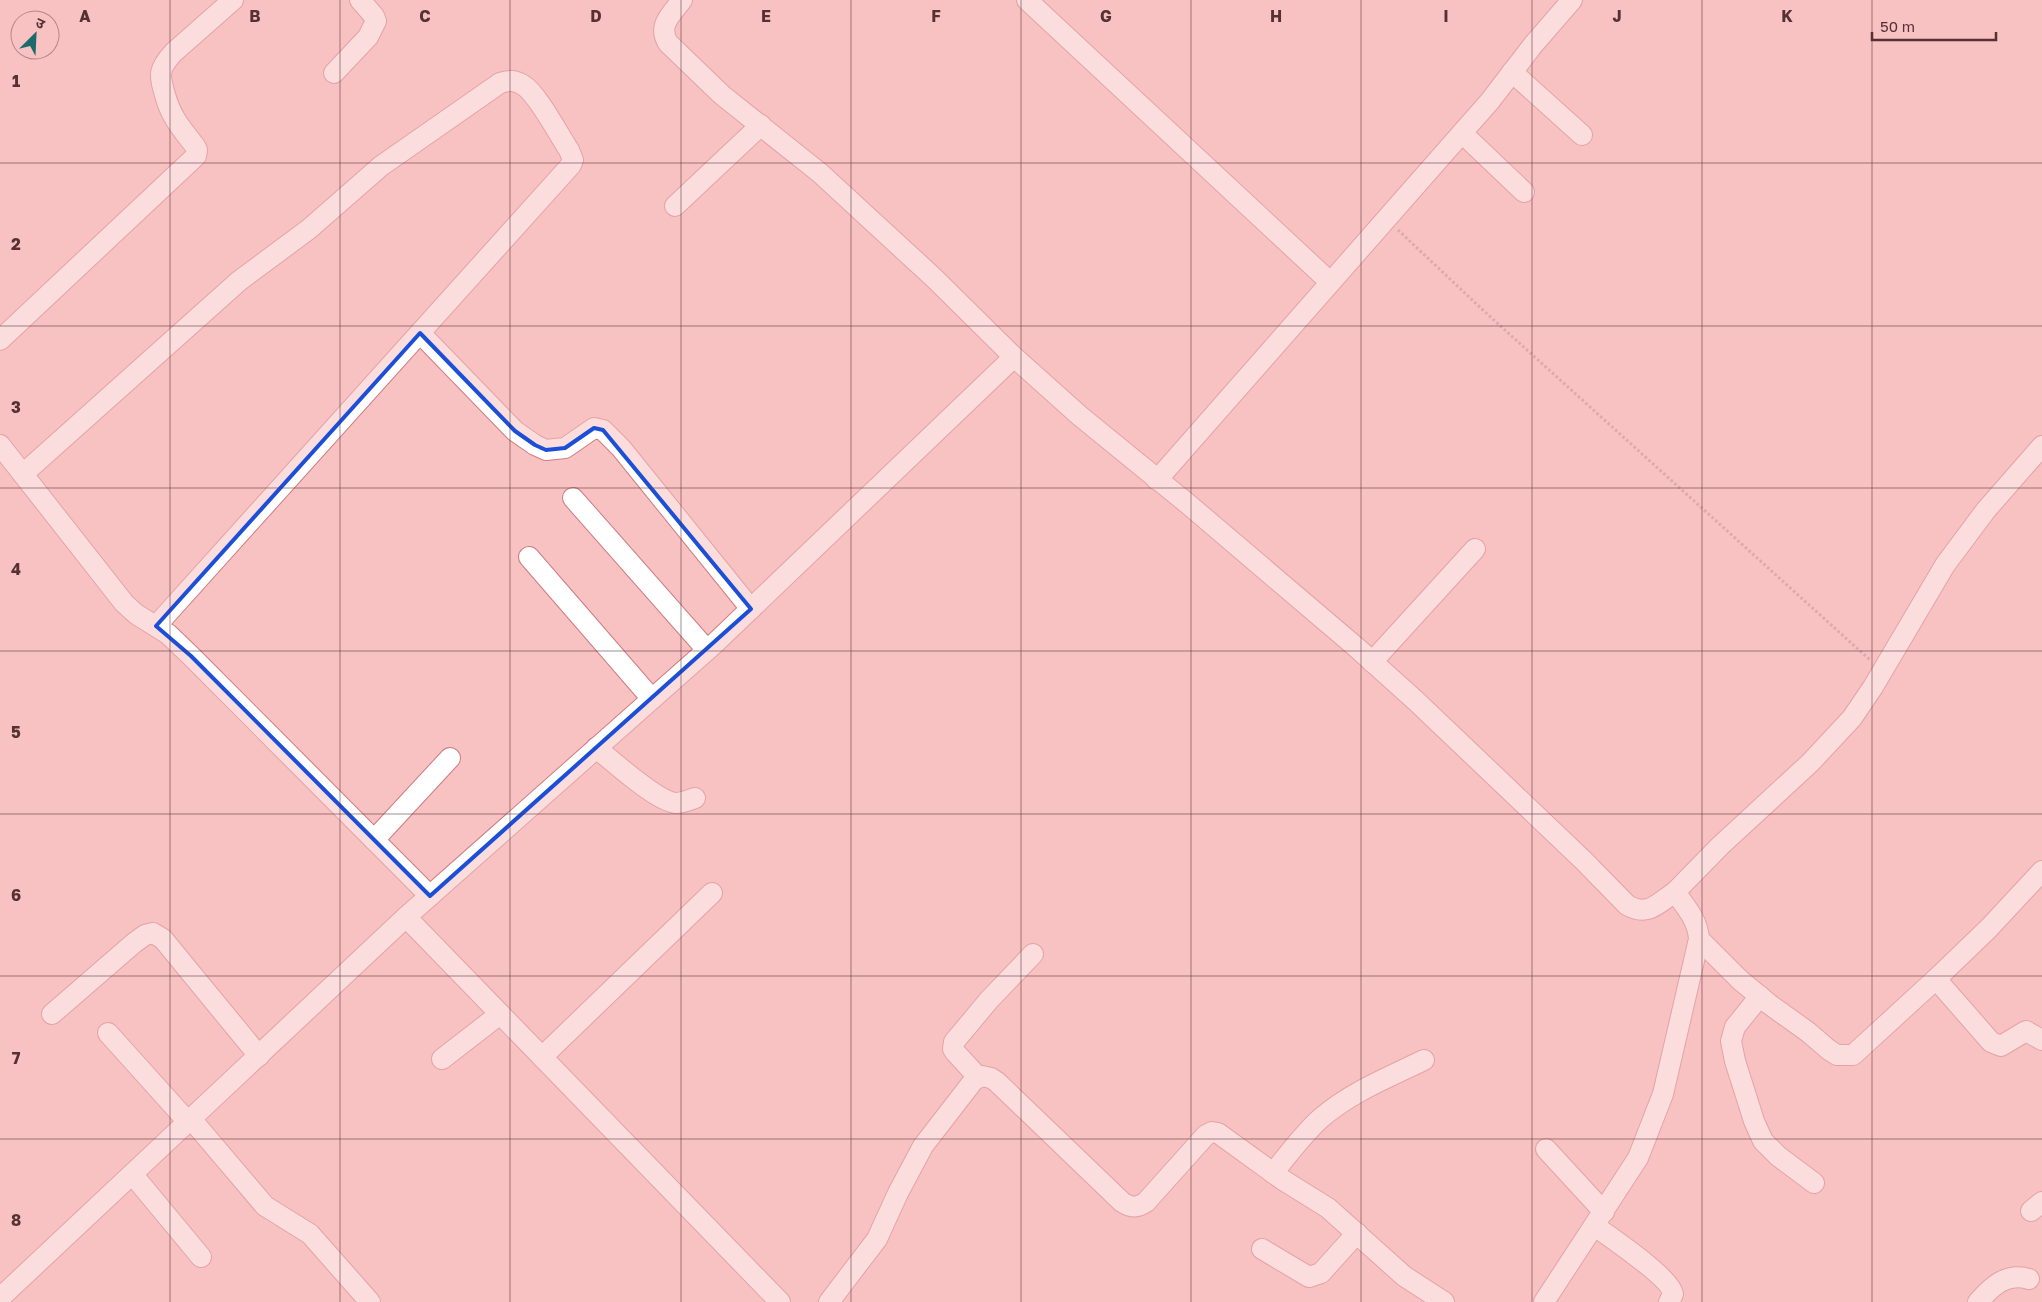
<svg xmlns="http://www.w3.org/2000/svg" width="2042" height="1302" font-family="'Golos Text','Noto Sans Devanagari',sans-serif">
<rect width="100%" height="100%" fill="#f8c1c2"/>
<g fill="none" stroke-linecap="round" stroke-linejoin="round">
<defs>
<g id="minor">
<path d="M682,0c-10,14 -25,25 -14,43l54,52 98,78 114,105 80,79 66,59 108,88 168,143 60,54 168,160 43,44c21,12 30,-1 48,-13"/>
<polyline points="1027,0 1330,282"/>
<polyline points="1512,72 1582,135"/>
<polyline points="334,73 368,37 376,21 374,16 360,0"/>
<polyline points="1462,133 1524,192"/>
<polyline points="675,206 761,125"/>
<polyline points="420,333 515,431 535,445 546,450 565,448 594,428 603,430 621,448 751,609"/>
<path d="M0,340l196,-184 1,-6 -2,-4c-14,-18 -24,-29 -30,-51 -6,-21 -7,-26 9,-43l59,-52"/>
<polyline points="0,445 124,603 136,614 168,634 191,656 430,896"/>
<path d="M23,474l216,-193 70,-52 72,-63 119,-83c9,-3 15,-3 23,2 14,8 36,50 46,65l4,10 -2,5 -415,461"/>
<polyline points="1157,480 1490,101 1533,45 1572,0"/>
<polyline points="573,498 707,650"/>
<polyline points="529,557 652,699"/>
<polyline points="1372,662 1475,549"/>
<path d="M596,748c17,13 61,54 80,55 6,0 13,-3 19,-5"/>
<polyline points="374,840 450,758"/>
<polyline points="406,917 780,1302"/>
<polyline points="1699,939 1740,980 1769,1004 1808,1032 1829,1050 1837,1055 1853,1055 1936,979 1989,928 2042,871"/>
<polyline points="1936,979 1991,1042 2001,1046 2026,1031 2042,1040"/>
<polyline points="1760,996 1735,1027 1731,1041 1735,1061 1754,1121 1763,1141 1778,1156 1814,1183"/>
<polyline points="52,1014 134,943 145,935 153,933 163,939 259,1056"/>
<polyline points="108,1033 189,1123"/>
<polyline points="542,1057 712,893"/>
<polyline points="442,1059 500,1014"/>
<polyline points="978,1077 955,1052 953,1049 954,1042 989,1000 1033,954"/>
<polyline points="192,1120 265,1206 310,1234 370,1302"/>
<polyline points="1546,1149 1604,1212"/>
<path d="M1273,1173c15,-18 30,-39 48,-55 30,-26 68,-41 103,-58"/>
<polyline points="133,1175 201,1257"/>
<polyline points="2031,1211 2042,1202"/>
<path d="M1595,1226c15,11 76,52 78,68l-4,8"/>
<polyline points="1262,1249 1309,1277 1321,1273 1357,1233"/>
<polyline points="0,1298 406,917 714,644 1014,357"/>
<path d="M829,1302l48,-63 21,-46 25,-47 51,-66 8,-4 9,2 6,4 125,120c9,6 15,6 24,0l60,-67 6,-3 6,1 65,47 45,28 76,68 40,26"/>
<path d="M1544,1302l94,-144 25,-64 36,-155c-1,-19 -14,-33 -24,-47l45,-46 90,-83 42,-45 21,-31 72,-122 41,-55 56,-64"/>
<path d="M1978,1302c14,-16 29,-30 51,-23"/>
</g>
</defs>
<use href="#minor" stroke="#d07c7f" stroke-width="22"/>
<polyline stroke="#bc8c8d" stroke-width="3" stroke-dasharray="2.5 2.5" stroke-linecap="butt" points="1398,230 1485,312 1870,660"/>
<use href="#minor" stroke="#fff" stroke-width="20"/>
</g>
<path d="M0 0H2042V1302H0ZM420,333l95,98 20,14 11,5 19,-2 29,-20 9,2 148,179 -321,287 -239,-240 -35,-30z" fill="#f8c1c2" fill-opacity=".55" fill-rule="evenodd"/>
<path fill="none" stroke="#1d4ed8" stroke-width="4" stroke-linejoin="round" d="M420,333l95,98 20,14 11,5 19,-2 29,-20 9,2 148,179 -321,287 -239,-240 -35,-30z"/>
<path fill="none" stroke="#553133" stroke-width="1" stroke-opacity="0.55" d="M170,0v1302M340,0v1302M510,0v1302M681,0v1302M851,0v1302M1021,0v1302M1191,0v1302M1361,0v1302M1532,0v1302M1702,0v1302M1872,0v1302M0,163h2042M0,326h2042M0,488h2042M0,651h2042M0,814h2042M0,976h2042M0,1139h2042"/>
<g font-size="16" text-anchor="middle" font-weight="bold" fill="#553133" stroke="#f8c1c2" stroke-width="4" stroke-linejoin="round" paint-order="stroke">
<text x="85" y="22">A</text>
<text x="255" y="22">B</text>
<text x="425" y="22">C</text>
<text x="596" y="22">D</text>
<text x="766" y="22">E</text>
<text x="936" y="22">F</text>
<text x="1106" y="22">G</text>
<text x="1276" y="22">H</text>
<text x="1446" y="22">I</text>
<text x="1617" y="22">J</text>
<text x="1787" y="22">K</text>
<text x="16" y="87">1</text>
<text x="16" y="250">2</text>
<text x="16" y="413">3</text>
<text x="16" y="575">4</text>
<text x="16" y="738">5</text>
<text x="16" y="901">6</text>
<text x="16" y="1064">7</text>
<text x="16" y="1226">8</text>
</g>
<g transform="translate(35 35) rotate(24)"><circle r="24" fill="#f8c1c2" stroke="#b78789"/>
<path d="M0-4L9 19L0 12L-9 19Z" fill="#1d6a6c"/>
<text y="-8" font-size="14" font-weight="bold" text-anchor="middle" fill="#553133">उ</text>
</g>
<path d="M1872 32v8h124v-8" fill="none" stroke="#553133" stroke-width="2.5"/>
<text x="1880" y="32" font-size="15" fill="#553133" stroke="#f8c1c2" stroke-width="4" paint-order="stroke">50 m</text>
</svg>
